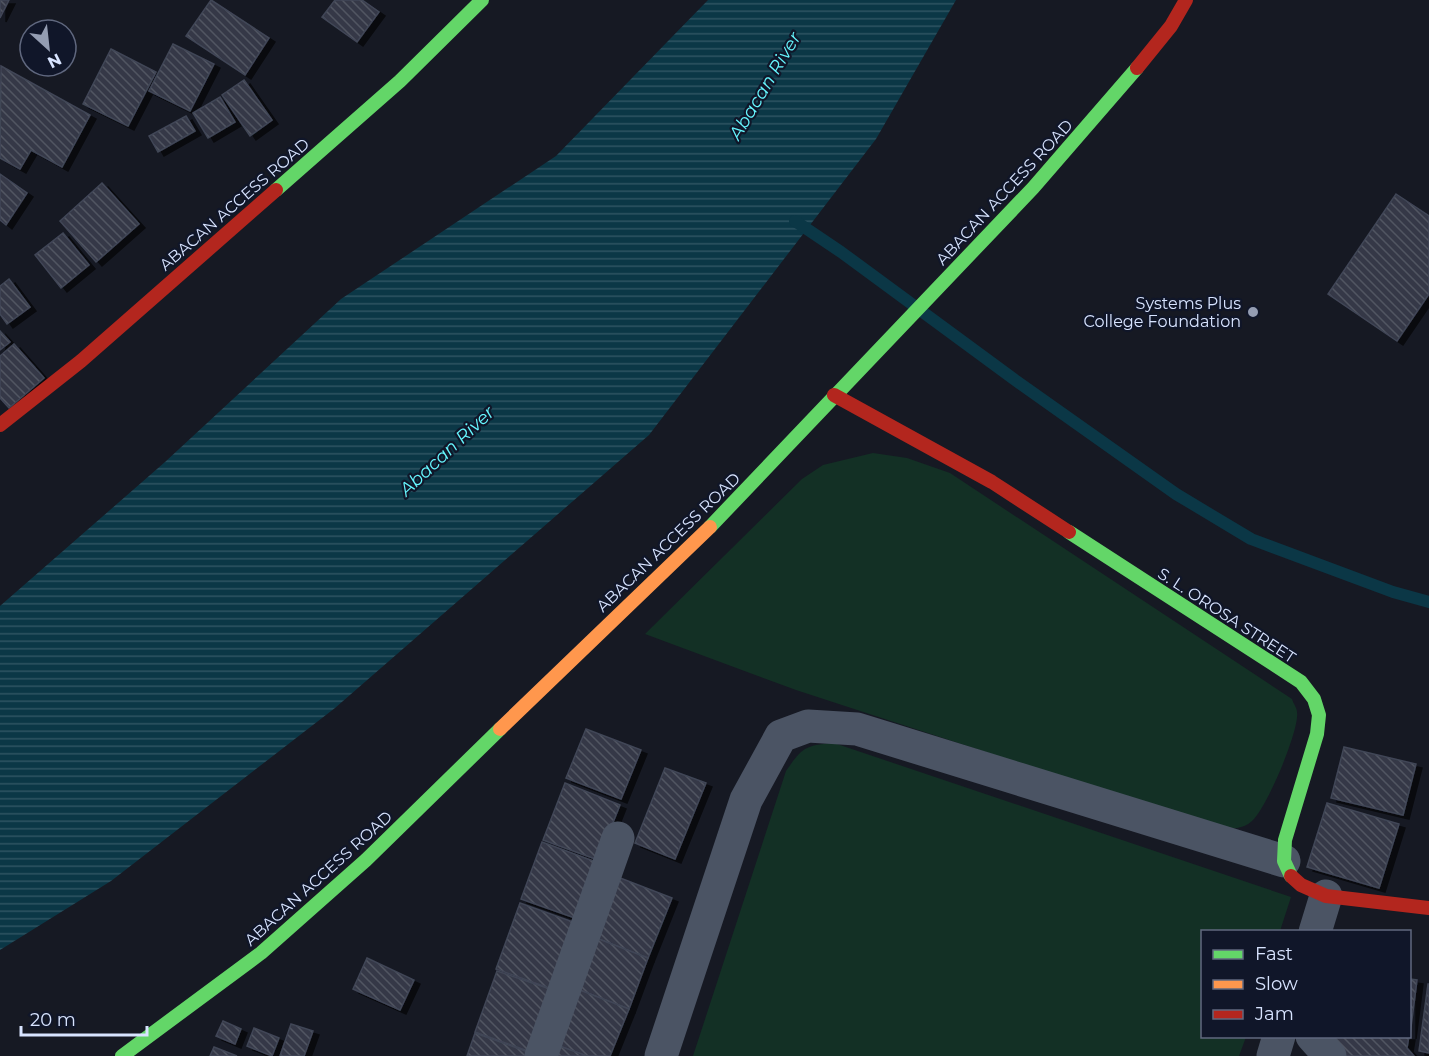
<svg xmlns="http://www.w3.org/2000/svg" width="1429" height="1056" font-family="Montserrat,sans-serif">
<defs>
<pattern id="water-rules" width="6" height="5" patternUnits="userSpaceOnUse" patternTransform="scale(1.5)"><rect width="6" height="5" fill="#0b3746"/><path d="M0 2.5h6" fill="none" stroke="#2e5462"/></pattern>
<pattern id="building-back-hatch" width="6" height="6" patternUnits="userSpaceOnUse" patternTransform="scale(1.5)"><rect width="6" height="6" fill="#343846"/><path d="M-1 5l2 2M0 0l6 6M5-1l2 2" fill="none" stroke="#515562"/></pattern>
<filter id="shadow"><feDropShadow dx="6" dy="4" stdDeviation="0" flood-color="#0009"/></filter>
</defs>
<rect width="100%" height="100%" fill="#161923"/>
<g fill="#133025">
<path d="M873,453l34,5 43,15 342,226c1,4 5,9 5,13 3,18 -31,97 -45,109 -9,8 -20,8 -31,8l-425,-139 -151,-56 157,-155 21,-14z"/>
<path d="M834,743l457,154 -11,34 -78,1v104l44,1 -7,19h-546l93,-285c16,-23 19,-26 48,-28z"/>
</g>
<polygon fill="url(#water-rules)" points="708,0 956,0 876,139 649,435 335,708 111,881 0,950 0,606 165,462 341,299 556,156"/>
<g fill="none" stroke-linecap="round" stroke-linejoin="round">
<polyline stroke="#0b3746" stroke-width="12" points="795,221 841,252 1015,380 1176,494 1251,539 1393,592 1429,602"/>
</g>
<g fill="url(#building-back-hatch)" stroke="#414657" stroke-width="1.5" filter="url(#shadow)">
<polygon points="0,0 9,0 0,18"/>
<polygon points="211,0 269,38 245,75 186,36"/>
<polygon points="335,0 362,0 379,12 357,42 322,17"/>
<polygon points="173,44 214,64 190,111 149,91"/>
<polygon points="111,49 156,72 128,126 83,104"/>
<polygon points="1,66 90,115 62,167 31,150 20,169 0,158"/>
<polygon points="244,80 272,120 250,136 222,95"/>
<polygon points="220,97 235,122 208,138 193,113"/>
<polygon points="186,116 195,131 158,152 149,136"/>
<polygon points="0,174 27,193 6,225 0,220"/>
<polygon points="102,183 139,224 96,262 60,221"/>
<polygon points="1396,194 1429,216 1429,294 1397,341 1328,294"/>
<polygon points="63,233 89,265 61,288 35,255"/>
<polygon points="9,279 30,307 7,324 0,314 0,286"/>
<polygon points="0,331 10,342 0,350"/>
<polygon points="14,344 44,378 9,408 0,398 0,356"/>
<polygon points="586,729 641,750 621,799 566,778"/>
<polygon points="1344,747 1416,764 1403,815 1331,798"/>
<polygon points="665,768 706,783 675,859 635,843"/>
<polygon points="565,783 620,805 598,860 543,840"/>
<polygon points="1327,803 1399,824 1379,888 1307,867"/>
<polygon points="542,842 596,862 575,918 521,899"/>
<polygon points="615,876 672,898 648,958 591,936"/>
<polygon points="520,903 573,922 549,988 496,969"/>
<polygon points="591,936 648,958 629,1009 572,987"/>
<polygon points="367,958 414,980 400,1010 353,989"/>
<polygon points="497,971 550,989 528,1051 475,1032"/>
<polygon points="1410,979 1417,980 1410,1035"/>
<polygon points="1428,984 1429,984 1429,1053 1419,1051"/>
<polygon points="572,987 629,1009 610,1056 587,1056 551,1043"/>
<polygon points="223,1021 241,1029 235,1044 216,1036"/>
<polygon points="291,1024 313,1031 304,1056 280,1056"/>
<polygon points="254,1028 279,1038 272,1056 247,1046"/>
<polygon points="475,1033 528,1052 526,1056 467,1056"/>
<polygon points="1327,1036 1409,1036 1407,1048 1414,1056 1342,1056"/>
<polygon points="551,1043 587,1056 547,1056"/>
<polygon points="214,1047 237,1056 210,1056"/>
</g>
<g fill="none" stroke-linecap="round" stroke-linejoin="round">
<g stroke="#4b5464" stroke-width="33">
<polyline points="1315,932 1326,896"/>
<polyline points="1312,1036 1330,1056"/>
<polyline points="541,1056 618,838"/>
<polyline points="661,1056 746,800 781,736 808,726 857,729 1284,861"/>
<polyline points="1273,1056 1279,1036"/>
</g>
<g stroke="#63d668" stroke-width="14">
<polyline points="276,190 400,81 482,0"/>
<polyline points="710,527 1033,188 1137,68"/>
<polyline points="1069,532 1301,682 1314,699 1319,715 1317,734 1285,840 1284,861 1291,876"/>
<polyline points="122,1056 261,953 366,860 500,729"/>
</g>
<polyline stroke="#ff974d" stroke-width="14" points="500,729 710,527"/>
<g stroke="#b3261e" stroke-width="14">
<polyline points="1137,68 1171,26 1186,0"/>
<polyline points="834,395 992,482 1069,532"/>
<polyline points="0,425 81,361 276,190"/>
<polyline points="1291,876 1301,885 1326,896 1429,908"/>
</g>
</g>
<circle fill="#949db2" stroke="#101629" stroke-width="2" cx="1253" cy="312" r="6"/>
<g text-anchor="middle" stroke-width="4.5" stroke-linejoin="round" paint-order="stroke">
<g font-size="16" fill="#d8e4ff" stroke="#101629">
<text transform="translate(1004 192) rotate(-47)" y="6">ABACAN ACCESS ROAD</text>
<text transform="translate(234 204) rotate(-41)" y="6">ABACAN ACCESS ROAD</text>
<text transform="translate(668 542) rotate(-44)" y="6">ABACAN ACCESS ROAD</text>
<text transform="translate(1227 615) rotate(33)" y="6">S. L. OROSA STREET</text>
<text transform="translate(318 878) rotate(-42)" y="6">ABACAN ACCESS ROAD</text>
</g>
<g font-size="16" fill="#d8e4ff" stroke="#101629" text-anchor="end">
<text x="1241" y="309">Systems Plus<tspan x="1241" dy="18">College Foundation</tspan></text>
</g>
<g font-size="18" font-style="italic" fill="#66f7ff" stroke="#101629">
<text transform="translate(765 86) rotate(-59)" y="6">Abacan River</text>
<text transform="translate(447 451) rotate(-43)" y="6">Abacan River</text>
</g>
</g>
<rect x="1201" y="930" width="210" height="108" fill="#101629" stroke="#60687f" stroke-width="1.5"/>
<rect x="1213" y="950" width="30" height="9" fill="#63d668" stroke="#60687f" stroke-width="1.5"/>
<text x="1255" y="960" font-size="18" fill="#d8e4ff">Fast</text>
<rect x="1213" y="980" width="30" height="9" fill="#ff974d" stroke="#60687f" stroke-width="1.5"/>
<text x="1255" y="990" font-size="18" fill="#d8e4ff">Slow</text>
<rect x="1213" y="1010" width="30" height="9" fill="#b3261e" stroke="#60687f" stroke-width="1.5"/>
<text x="1255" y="1020" font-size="18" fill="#d8e4ff">Jam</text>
<g transform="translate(48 48) rotate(153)"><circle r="28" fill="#101629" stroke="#60687f" stroke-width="1.5"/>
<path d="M0-4.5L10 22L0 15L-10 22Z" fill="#949db2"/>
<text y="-9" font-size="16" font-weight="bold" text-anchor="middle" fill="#d8e4ff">N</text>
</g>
<path d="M21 1026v9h126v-9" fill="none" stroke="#d8e4ff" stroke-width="3"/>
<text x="30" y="1026" font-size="18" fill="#d8e4ff" stroke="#101629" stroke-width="4.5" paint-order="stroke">20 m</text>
</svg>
